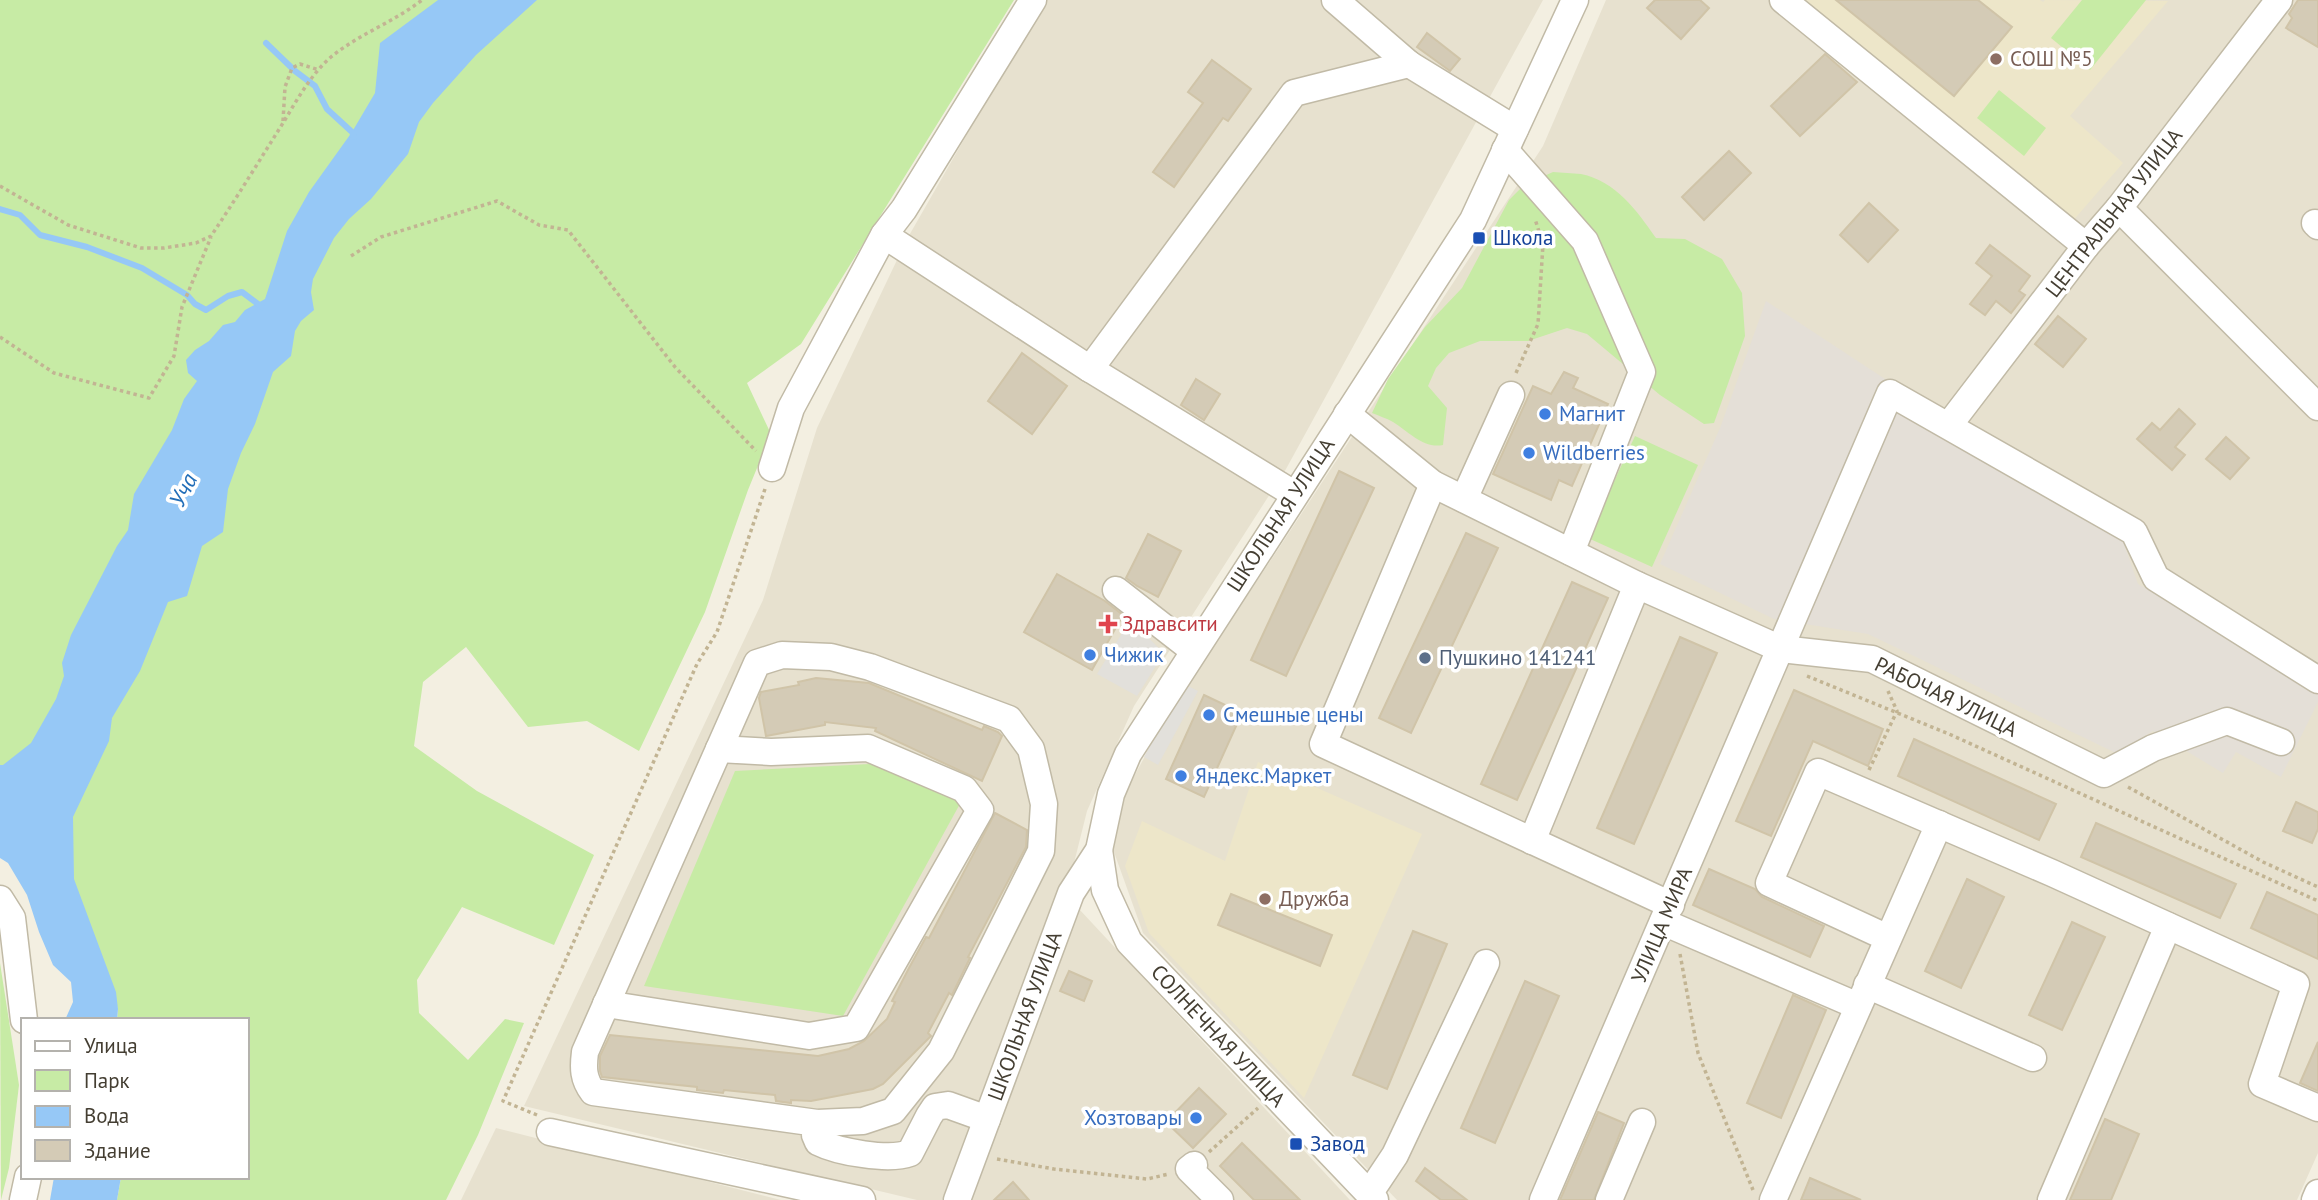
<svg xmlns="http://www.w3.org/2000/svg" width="2318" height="1200" font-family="'PT Sans',sans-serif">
<rect width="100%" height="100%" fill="#f3efe1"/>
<g fill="#e7e1cf">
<polygon points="1044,0 1543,0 1286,469 1134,706 1087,811 1066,895 1350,1200 943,1200 986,1081 942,1200 917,1200 524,1106 763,600 817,428 907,239"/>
<polygon points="1606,0 2318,0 2318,1153 2297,1200 1397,1200 1143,933 1109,838 1123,797 1184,684 1208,653 1275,554 1543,146"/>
<polygon points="496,1128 781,1200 461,1200"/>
</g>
<polygon fill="#e4dfd7" points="1766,301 2120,533 2138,584 2318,689 2318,702 2281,777 2236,752 2223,773 2153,731 2116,753 1868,634 1774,619 1660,564 1720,428"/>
<g fill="#ede6c9">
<polygon points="1802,0 2040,0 2043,2 2045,0 2168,1 2070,116 2123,163 2071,223"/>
<polygon points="1258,762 1422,834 1304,1098 1149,933 1125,866 1142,821 1225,861"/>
</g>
<g fill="#c7eba5">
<polygon points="0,0 1014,0 801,344 747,383 771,434 748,490 705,612 639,751 587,721 528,727 466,647 423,682 414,746 477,791 594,855 554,945 462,907 417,980 419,1013 468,1060 505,1019 524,1023 478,1135 446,1200 117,1200 121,1177 247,1177 247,1020 117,1020 118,1009 73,879 73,817 0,765"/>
<polygon points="2082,0 2146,0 2090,70 2051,38"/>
<polygon points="1999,90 2046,128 2024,156 1977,118"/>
<path d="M1553,172c9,1 19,1 28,2 35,7 56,37 75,64l29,1 37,20 20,34 3,43 -31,87 -10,1 -44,-29 -73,-61 -20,-6 -39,13h-48l-31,12 -13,15 -8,18 19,22 -4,37c-19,4 -34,-13 -50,-23 -7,-4 -14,-6 -21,-9l16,-34 37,-52 37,-39 47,-88 15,-15z"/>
<polygon points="1635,436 1698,465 1652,567 1588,538"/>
<polygon points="870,764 961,802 843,1016 644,986 735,771"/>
<polygon points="0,963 19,1085 9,1168 1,1200"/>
</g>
<g fill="#e2e0db">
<polygon points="1130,620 1164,653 1137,696 1097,674"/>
<polygon points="1184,684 1198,691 1158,765 1144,757"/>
</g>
<g fill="#96c8f6">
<polygon points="438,0 537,0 476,55 433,103 419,122 408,154 371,199 349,219 334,238 313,279 311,292 314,310 301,321 295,331 291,356 273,372 255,424 241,453 228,489 223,532 202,546 187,596 168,602 140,671 112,718 109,741 73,817 74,879 116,992 118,1009 117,1020 65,1020 73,1002 71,982 53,965 39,932 27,895 8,863 0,858 0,765 3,765 31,743 56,699 64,676 62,663 71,635 117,546 128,530 134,494 172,430 184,399 197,381 188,373 186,360 195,350 209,341 223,325 235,322 245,310 265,299 287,231 309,192 352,132 375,93 380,43"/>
<polygon points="54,1177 121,1177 117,1200 50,1200"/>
</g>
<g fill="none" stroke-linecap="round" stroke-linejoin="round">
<g stroke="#96c8f6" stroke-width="6">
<polyline points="266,43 295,71 315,86 327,109 352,132 354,137"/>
<polyline points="0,209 20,215 40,235 87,247 142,268 187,295 195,304 206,310 228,296 242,292 262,307"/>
</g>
</g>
<g fill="#d4cbb6" stroke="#d0c4a8" stroke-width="2">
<polygon points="1655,0 1700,0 1709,8 1681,39 1647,8"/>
<polygon points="1836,0 1978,0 2012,27 1954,96"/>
<polygon points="2298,0 2318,0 2318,47 2286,28 2292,18 2289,14"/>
<polygon points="1427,33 1460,59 1450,71 1417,47"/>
<polygon points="1825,54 1857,82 1800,136 1771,106"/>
<polygon points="1212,60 1251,89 1228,121 1223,118 1174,187 1153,172 1203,103 1188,92"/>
<polygon points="1729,151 1751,173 1704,220 1682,197"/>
<polygon points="1869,203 1898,230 1868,262 1840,235"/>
<polygon points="1990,245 2030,276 2019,291 2025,295 2011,313 1996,301 1985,315 1970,304 1992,276 1976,263"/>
<polygon points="2058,316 2086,339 2063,367 2035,344"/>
<polygon points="1022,353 1067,386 1032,434 988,401"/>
<polygon points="1564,372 1578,378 1573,388 1608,404 1572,486 1559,480 1551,500 1493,474 1533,386 1551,394"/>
<polygon points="1196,379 1220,394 1204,420 1181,405"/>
<polygon points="2179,409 2195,424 2175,447 2185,455 2172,470 2137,439 2152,423 2160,430"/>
<polygon points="2226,437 2249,458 2230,479 2206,459"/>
<polygon points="1339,471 1374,488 1286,676 1251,660"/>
<polygon points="1466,533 1498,548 1411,733 1379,718"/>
<polygon points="1148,534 1181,551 1158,597 1137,586 1126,578"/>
<polygon points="1057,574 1105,601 1123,615 1092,670 1024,632"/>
<polygon points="1572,582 1608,598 1517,800 1481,784"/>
<polygon points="1680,637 1717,653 1634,844 1597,828"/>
<polygon points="816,678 869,683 982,730 984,726 998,732 1002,736 982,781 875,731 876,728 825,722 825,725 766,736 759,698 761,692 799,685 798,682"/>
<polygon points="1794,690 1883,729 1868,766 1813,741 1771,836 1736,821"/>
<polygon points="1204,695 1242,713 1204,797 1166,779"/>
<polygon points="1914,739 2056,804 2039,840 1898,776"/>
<polygon points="2296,802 2318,812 2318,829 2312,843 2283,831"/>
<polygon points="995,813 1027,830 1026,847 968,957 970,958 952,995 949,993 928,1033 931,1036 883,1084 873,1089 811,1101 791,1100 791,1103 776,1101 775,1095 724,1090 723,1093 697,1090 697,1087 602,1077 600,1071 600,1056 610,1035 818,1056 849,1049 864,1041 887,1019 895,1002 892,1001 909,968 926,937 929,938"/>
<polygon points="2096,823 2236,884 2220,918 2081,857"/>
<polygon points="1709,869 1755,889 1762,897 1824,926 1810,957 1693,905"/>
<polygon points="1967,879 2004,897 1961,988 1925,971"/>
<polygon points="2267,892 2318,915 2318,959 2251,928"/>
<polygon points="1231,894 1332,935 1320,966 1218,925"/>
<polygon points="2072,922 2105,937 2062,1030 2029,1015"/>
<polygon points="1413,931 1447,944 1387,1089 1353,1075"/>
<polygon points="1069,971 1092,981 1084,1001 1060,991"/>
<polygon points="1525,981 1559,996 1495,1143 1461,1128"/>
<polygon points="1793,995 1826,1010 1781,1118 1747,1103"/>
<polygon points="2318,1042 2318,1091 2300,1083"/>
<polygon points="1199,1088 1226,1114 1193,1148 1166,1122"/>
<polygon points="1598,1112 1624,1123 1594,1200 1560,1200"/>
<polygon points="2105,1119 2139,1134 2111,1200 2070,1200"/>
<polygon points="1242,1143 1300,1200 1254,1200 1220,1166"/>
<polygon points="1425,1168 1467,1200 1441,1200 1416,1181"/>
<polygon points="1810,1178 1861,1200 1801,1200"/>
<polygon points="1013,1182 1029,1200 994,1200"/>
</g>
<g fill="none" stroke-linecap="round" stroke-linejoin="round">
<defs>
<g id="minor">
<polyline points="1335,0 1409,64 1515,129"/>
<polyline points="1783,0 2086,246"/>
<polyline points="1505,150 1585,241 1642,372 1571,552"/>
<polyline points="2119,208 2318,407"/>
<polyline points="2315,223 2318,226"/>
<polyline points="884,235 1090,369 1294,494"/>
<polyline points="1090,369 1294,93 1409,64"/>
<polyline points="1347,414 1433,484 1637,585 1781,649 1872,659 2104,774 2153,748 2227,721 2281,742"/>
<polyline points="1949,425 2086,246 2119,208 2279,0"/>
<polyline points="772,468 791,408 884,235 904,209 1033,0"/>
<polyline points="1433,484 1323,744 1671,905"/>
<polyline points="1464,499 1511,395"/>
<polyline points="1116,590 1193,650"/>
<polyline points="1532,841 1637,585"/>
<polyline points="1099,850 1105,890 1129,942 1375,1200"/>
<polyline points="0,899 12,918 24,1020"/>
<polyline points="1663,922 1858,1006"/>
<polyline points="1888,938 1769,883 1818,772 2052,873 2296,984 2262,1084 2318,1108"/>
<polyline points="1867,985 2033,1058"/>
<polyline points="606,1004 809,1036 856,1028 980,810 964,789 868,748 771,752 719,749"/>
<path d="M817,1123l46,-2 30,-10 48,-60 100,-200 3,-47 -13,-55 -22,-30 -139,-52 -39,-10 -49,-2 -25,8 -172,389c-2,16 -2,27 8,40l224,31 -2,12 3,7c20,10 71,19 92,11l19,-37 6,-9 13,-2 39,14"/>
<polyline points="550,1132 862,1200"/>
<polyline points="1194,1165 1189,1169 1220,1200"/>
<polyline points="1369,1194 1395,1155 1486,963"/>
<polyline points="23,1200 28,1177"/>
<polyline points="957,1200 1071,893 1099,850 1111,794 1128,754 1473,220 1575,0"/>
<polyline points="1543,1200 1890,393 2134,532 2156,578 2318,680"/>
<polyline points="1609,1200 1642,1122"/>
<polyline points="1773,1200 1939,824"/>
<polyline points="2051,1200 2168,926"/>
<polyline points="2315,1200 2318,1193"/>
</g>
</defs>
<use href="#minor" stroke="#c1baa6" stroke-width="29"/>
<g stroke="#c2b493" stroke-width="3.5" stroke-dasharray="3.5 3.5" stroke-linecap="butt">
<polyline points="283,121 285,87 292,68 300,64 319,70"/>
<path d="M0,186l68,39 73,23h23l32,-5 15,-7c23,-34 45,-70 67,-105 16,-25 30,-54 53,-74 28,-23 63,-35 91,-57"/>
<polyline points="351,256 381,237 497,201 539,225 568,230 675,367 756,451"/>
<polyline points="0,337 54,373 149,398 174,356 182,307 211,237"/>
<polyline points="1516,373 1538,324 1543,244 1535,219"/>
<polyline points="1807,676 1949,734 2318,901"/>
<polyline points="1869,770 1897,711 1888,691"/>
<polyline points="2128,787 2263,862 2318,887"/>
<polyline points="1680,954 1698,1053 1753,1190"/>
<polyline points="537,1115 503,1101 697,664 717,632 765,489"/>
<polyline points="1209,1152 1258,1108"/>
<polyline points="997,1159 1054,1169 1147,1179 1169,1174"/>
</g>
<use href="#minor" stroke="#fff" stroke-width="26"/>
</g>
<g fill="#8d6e63" stroke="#fff" stroke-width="2.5">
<circle cx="1996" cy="59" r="7"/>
<circle cx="1265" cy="899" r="7"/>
</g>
<g fill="#1a4fb4" stroke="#fff" stroke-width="2.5">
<rect x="1472" y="231" width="14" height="14" rx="3.5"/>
<rect x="1289" y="1137" width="14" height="14" rx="3.5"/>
</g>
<g fill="#3f7fe0" stroke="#fff" stroke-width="2.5">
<circle cx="1545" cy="414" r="7"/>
<circle cx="1529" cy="453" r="7"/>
<circle cx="1090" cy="655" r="7"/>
<circle cx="1209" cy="715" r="7"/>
<circle cx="1181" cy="776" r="7"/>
<circle cx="1196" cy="1118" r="7"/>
</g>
<path fill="#e0444e" stroke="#fff" stroke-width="2.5" d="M1104.5 613.5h7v7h7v7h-7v7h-7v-7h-7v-7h7z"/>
<circle fill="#5c6f8a" stroke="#fff" stroke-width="2.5" cx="1425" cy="658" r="7"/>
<g text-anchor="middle" stroke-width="7" stroke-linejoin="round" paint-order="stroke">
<g font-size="21" fill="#785e54" stroke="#fff" text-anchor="start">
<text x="2010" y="66">СОШ №5</text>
<text x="1279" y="906">Дружба</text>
</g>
<g font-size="21" fill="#443e32" stroke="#fff">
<text transform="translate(2114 213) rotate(-52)" y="7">ЦЕНТРАЛЬНАЯ УЛИЦА</text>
<text transform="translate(1281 515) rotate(-57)" y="7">ШКОЛЬНАЯ УЛИЦА</text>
<text transform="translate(1946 697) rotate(26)" y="7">РАБОЧАЯ УЛИЦА</text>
<text transform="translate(1662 925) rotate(-67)" y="7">УЛИЦА МИРА</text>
<text transform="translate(1025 1016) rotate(-70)" y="7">ШКОЛЬНАЯ УЛИЦА</text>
<text transform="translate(1218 1036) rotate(47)" y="7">СОЛНЕЧНАЯ УЛИЦА</text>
</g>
<g font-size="21" fill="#164399" stroke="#fff" text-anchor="start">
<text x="1493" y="245">Школа</text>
<text x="1310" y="1151">Завод</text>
</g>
<g font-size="21" fill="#366cbe" stroke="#fff" text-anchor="start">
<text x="1559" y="421">Магнит</text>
<text x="1543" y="460">Wildberries</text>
<text x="1104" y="662">Чижик</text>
<text x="1223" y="722">Смешные цены</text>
<text x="1195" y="783">Яндекс.Маркет</text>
<text x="1182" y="1125" text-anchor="end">Хозтовары</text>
</g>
<g font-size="21" fill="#be3a42" stroke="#fff" text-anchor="start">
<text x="1122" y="631">Здравсити</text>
</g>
<g font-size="21" fill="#4e5e75" stroke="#fff" text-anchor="start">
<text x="1439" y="665">Пушкино 141241</text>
</g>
<g font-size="23" font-style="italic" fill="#226eb8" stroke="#fff">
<text transform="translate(183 490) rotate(-63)" y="8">Уча</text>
</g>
</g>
<rect x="21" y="1018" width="228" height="161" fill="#ffffff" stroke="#b4b2ad" stroke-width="2"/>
<rect x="35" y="1041" width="35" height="10" fill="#ffffff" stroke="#b4b2ad" stroke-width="2"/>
<text x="84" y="1053" font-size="21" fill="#443e32">Улица</text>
<rect x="35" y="1070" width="35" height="21" fill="#c7eba5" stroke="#b4b2ad" stroke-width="2"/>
<text x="84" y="1088" font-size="21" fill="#443e32">Парк</text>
<rect x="35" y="1106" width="35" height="21" fill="#96c8f6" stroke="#b4b2ad" stroke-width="2"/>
<text x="84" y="1123" font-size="21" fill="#443e32">Вода</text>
<rect x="35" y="1140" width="35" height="21" fill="#d4cbb6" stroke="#b4b2ad" stroke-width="2"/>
<text x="84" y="1158" font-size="21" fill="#443e32">Здание</text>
</svg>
